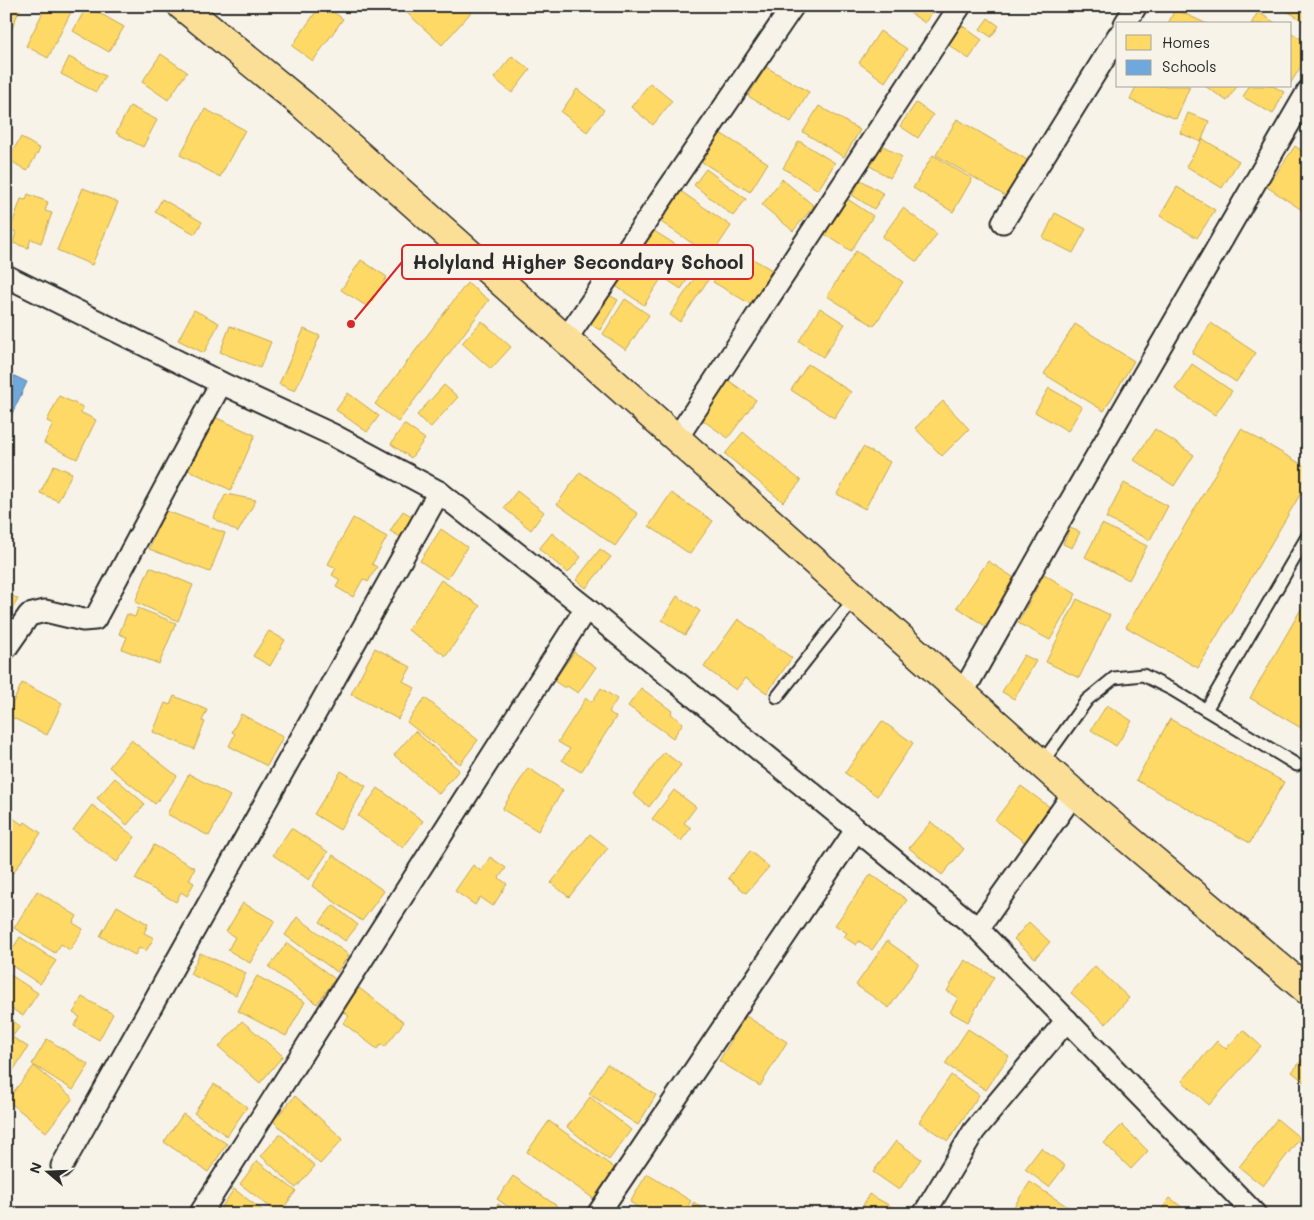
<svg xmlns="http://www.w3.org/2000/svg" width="1314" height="1220" font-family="Mali,sans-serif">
<rect width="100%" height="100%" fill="#f7f3e8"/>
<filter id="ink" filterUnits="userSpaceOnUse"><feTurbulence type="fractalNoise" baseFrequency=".02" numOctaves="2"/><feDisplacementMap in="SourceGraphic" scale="10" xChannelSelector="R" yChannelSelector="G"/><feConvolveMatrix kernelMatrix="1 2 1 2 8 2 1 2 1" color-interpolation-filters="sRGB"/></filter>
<g filter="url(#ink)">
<g fill="#ffd966" stroke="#bfa554">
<polygon points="6,6 21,6 8,38 6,37"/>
<polygon points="46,6 74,6 48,58 26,46"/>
<polygon points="87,6 124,27 109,52 73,31"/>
<polygon points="320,6 325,6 343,19 313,61 292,46"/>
<polygon points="409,6 469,6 473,10 442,45 405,11"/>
<polygon points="900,6 936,6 925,23"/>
<polygon points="1279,6 1308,6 1308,24"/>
<polygon points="1175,9 1207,24 1168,24"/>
<polygon points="1258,12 1277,24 1251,24"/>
<polygon points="988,18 999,26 991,37 980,29"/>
<polygon points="957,22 982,40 969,59 943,41"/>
<polygon points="880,31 907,49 885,82 859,63"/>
<polygon points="1290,32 1308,43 1308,55 1290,84"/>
<polygon points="161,54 187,72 168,100 142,82"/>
<polygon points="512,56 530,70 512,93 494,78"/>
<polygon points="69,57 105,76 96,92 61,74"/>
<polygon points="766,67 809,92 791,122 748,96"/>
<polygon points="650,83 672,101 653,125 631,107"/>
<polygon points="1136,86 1190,86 1176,119 1130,100"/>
<polygon points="1205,86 1237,86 1227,101"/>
<polygon points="1249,86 1273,86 1284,92 1273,114 1243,97"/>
<polygon points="577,89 604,110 587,132 561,112"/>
<polygon points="916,103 933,115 918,138 900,126"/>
<polygon points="130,106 157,120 143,147 116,133"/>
<polygon points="819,106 860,130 844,157 803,132"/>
<polygon points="205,109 245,130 220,177 180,155"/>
<polygon points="1188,113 1209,121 1201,142 1180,133"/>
<polygon points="957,119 1029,161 1007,197 936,155"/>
<polygon points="720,133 768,163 750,192 702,162"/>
<polygon points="21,137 40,149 27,171 8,159"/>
<polygon points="1203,139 1239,161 1222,188 1186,166"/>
<polygon points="799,141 835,163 818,190 783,168"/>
<polygon points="882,145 902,157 890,178 870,166"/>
<polygon points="1295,146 1308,155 1308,214 1267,187"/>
<polygon points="933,155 972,179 953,212 913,188"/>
<polygon points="706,169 746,199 733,216 694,185"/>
<polygon points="782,179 814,206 793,231 762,205"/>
<polygon points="861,180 884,194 874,209 852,195"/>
<polygon points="1177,187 1215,210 1197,238 1160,216"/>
<polygon points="83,188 118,202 92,265 57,250"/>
<polygon points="679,190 731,226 711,256 658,220"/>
<polygon points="28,194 48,202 45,211 52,213 41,243 31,239 28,248 13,243 16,232 10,230 21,199 26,200"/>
<polygon points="846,198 873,216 851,251 823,233"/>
<polygon points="162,199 202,222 195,234 155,212"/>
<polygon points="903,208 937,234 917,262 882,237"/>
<polygon points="1055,213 1086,229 1073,253 1043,238"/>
<polygon points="651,229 681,248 644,305 614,285"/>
<polygon points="734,248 772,270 752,305 713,282"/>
<polygon points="686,249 701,259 681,289 666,279"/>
<polygon points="856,251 903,282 874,326 827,296"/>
<polygon points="708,258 718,265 680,322 670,315"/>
<polygon points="361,260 387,277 368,307 341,290"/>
<polygon points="467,283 489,300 398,422 375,404"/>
<polygon points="602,291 618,300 600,330 585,321"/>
<polygon points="625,299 649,315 626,350 603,334"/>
<polygon points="820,308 845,324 823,357 799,341"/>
<polygon points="194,310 219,323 204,353 178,340"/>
<polygon points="482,321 511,347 491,369 462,343"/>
<polygon points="1211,323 1256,353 1236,382 1192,353"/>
<polygon points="1075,324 1134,361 1104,411 1044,374"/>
<polygon points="230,326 271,342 260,368 220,352"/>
<polygon points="304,329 320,336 295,391 279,384"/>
<polygon points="808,364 851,392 834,418 791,390"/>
<polygon points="1192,364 1232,391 1215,415 1175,389"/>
<polygon points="728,380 756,400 728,438 701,419"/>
<polygon points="444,385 458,397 430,428 417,415"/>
<polygon points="1049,388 1082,407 1068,431 1035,412"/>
<polygon points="348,393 379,416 367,432 336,410"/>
<polygon points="59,396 83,407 80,412 96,420 77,459 44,443 53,424 47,421"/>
<polygon points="943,401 969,429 942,456 915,428"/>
<polygon points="210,415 255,435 231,490 186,469"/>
<polygon points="404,424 425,439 411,458 391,444"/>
<polygon points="1155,429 1194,455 1174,486 1134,460"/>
<polygon points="1241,429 1308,468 1308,481 1198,668 1126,627"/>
<polygon points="743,432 801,481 783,502 725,454"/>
<polygon points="863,447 890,462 865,509 837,494"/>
<polygon points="54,465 72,473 58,501 40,493"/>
<polygon points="580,472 638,514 615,546 557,504"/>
<polygon points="1124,483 1168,506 1150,540 1106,518"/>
<polygon points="517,491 544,512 531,530 504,508"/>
<polygon points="671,493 713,521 690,554 649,526"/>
<polygon points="226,494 256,500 238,532 213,518"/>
<polygon points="164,510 225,533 210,572 149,549"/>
<polygon points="403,511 418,520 406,540 390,531"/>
<polygon points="353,518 387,537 372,564 377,567 368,582 363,579 353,597 336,587 340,580 332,575 336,568 328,564"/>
<polygon points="1102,524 1147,546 1129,580 1085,557"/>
<polygon points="1070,528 1080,532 1072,548 1063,544"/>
<polygon points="441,529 467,547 447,579 420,561"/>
<polygon points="552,533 581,557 568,573 539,549"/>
<polygon points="600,549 611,557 586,588 576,580"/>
<polygon points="988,561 1016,579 985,626 957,607"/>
<polygon points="150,567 193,585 178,621 135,602"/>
<polygon points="1044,574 1076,594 1050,640 1018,623"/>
<polygon points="441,580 480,606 446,656 408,630"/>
<polygon points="6,592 18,599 7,618 6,618"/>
<polygon points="677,596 700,611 685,635 662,620"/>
<polygon points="1308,597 1308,732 1250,698"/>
<polygon points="1077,599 1110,615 1079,678 1046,662"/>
<polygon points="138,608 176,623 159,664 122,649 127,637 119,634 127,614 135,617"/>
<polygon points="738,619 792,658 767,693 745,678 736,690 704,667"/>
<polygon points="269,631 285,640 270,666 253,656"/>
<polygon points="375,648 411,667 403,681 415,688 398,719 351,694"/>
<polygon points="574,652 596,667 578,693 567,686 565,688 554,681"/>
<polygon points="1024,655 1036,661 1014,699 1002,692"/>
<polygon points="22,683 62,703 47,735 7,715"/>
<polygon points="601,688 617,699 609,712 616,717 581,772 562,760 570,749 558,742 586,698 592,702"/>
<polygon points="641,688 672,711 671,714 683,723 673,738 628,706"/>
<polygon points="174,696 207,710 202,721 205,722 194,749 153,732 165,703 170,705"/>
<polygon points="425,698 478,740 460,764 407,722"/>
<polygon points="1107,705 1132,721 1116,746 1091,730"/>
<polygon points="241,714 283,737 267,766 229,746 235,734 232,732"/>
<polygon points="1170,719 1284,782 1250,843 1136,780"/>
<polygon points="882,721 913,743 877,796 845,773"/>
<polygon points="415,731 459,770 439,794 394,755"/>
<polygon points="131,740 177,776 155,804 109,767"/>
<polygon points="664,752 681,765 649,807 633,794"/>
<polygon points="528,768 563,790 538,831 502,809"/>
<polygon points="341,771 366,786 340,830 314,814"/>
<polygon points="189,774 230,796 209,836 167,814"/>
<polygon points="115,778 145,804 127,825 97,798"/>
<polygon points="1021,786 1051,808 1026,843 995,820"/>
<polygon points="378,788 423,821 403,848 358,816"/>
<polygon points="674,790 696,807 684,823 691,828 681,841 652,819"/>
<polygon points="92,805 135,837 117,862 73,830"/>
<polygon points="6,813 23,825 25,822 41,833 13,873 6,868"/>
<polygon points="931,822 964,849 942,875 909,848"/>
<polygon points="291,828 328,852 309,880 273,855"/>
<polygon points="590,834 608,848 569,897 551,883"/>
<polygon points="154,845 195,868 189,880 194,883 187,896 181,892 176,902 135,879"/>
<polygon points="750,851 769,867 746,893 728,878"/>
<polygon points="333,855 384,891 362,921 312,886"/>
<polygon points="490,857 506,868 499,878 507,884 493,906 480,897 475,905 455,891 473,865 481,871"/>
<polygon points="871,874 907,900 872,950 859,941 856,945 844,937 847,933 835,925"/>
<polygon points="37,891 77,916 73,923 83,929 70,950 61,944 55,953 14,928"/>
<polygon points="243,903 275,921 250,963 228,950 235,937 226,932"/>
<polygon points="333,905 358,925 345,941 320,922"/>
<polygon points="117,906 148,924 144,933 154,938 146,951 139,948 135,955 100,936"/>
<polygon points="297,917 349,955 337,972 285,935"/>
<polygon points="1029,922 1050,942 1035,958 1014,939"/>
<polygon points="20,937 56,961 40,984 6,962 6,959"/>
<polygon points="887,941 919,964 889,1008 856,985"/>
<polygon points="287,943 335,979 317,1004 269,967"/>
<polygon points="200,953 246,973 236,995 190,974"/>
<polygon points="965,960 994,977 968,1022 950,1012 958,998 947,991"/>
<polygon points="1095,966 1129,998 1106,1024 1071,993"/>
<polygon points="6,972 38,993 23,1016 6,1005"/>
<polygon points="257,976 305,1002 286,1036 238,1011"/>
<polygon points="359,988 404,1022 385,1047 381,1044 377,1049 343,1023 349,1016 342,1011"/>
<polygon points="82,997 113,1014 99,1040 74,1026 80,1017 73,1013"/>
<polygon points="746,1016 787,1042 760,1086 719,1061"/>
<polygon points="6,1017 20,1026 12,1037 28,1047 11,1074 6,1071"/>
<polygon points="242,1021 283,1056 260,1083 219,1047"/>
<polygon points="968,1029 1009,1056 986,1090 945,1064"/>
<polygon points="1243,1030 1261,1046 1209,1105 1182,1081 1217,1041 1226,1049"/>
<polygon points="47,1039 89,1065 73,1090 32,1064"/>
<polygon points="1308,1053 1308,1085 1292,1072"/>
<polygon points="607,1064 656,1095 638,1125 589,1094"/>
<polygon points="34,1066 73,1098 46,1132 7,1100"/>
<polygon points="951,1075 979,1095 948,1141 919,1122"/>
<polygon points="214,1084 247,1107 227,1136 194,1113"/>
<polygon points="295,1096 343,1139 320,1164 273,1121"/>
<polygon points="590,1097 631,1130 609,1160 567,1127"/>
<polygon points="183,1114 227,1144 208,1172 164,1142"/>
<polygon points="1277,1119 1300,1138 1263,1186 1239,1167"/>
<polygon points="549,1121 619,1171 597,1201 527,1152"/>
<polygon points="1122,1125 1148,1151 1131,1169 1104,1143"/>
<polygon points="280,1134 315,1166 296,1188 261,1156"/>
<polygon points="896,1141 921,1159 899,1190 873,1172"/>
<polygon points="1041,1148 1065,1166 1049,1187 1025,1169"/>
<polygon points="257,1161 296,1191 279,1214 240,1184"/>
<polygon points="647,1174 691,1201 683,1214 648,1214 630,1202"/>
<polygon points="513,1176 563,1210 560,1214 518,1214 497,1199"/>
<polygon points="1030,1182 1068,1207 1063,1214 1009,1214"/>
<polygon points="234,1189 267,1214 217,1214"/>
<polygon points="869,1194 894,1208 891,1214 859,1214"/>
<polygon points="1170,1198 1183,1208 1178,1214 1158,1214"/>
<polygon points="694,1202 708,1214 685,1214"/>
<polygon points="498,1204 513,1214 492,1214"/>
</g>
<polygon fill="#6fa8dc" stroke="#5b82a7" points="6,372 27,382 7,424 6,423"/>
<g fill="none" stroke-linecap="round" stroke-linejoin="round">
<defs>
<g id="lane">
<polyline points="777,697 855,598"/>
<polyline points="1206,710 1308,535"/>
<polyline points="1041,764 1087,700 1114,678 1143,675 1173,690 1297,765"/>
</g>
<g id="street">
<polyline points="1125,24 1136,6"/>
<polyline points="1003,222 1118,36"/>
<polyline points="6,276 221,383 331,434 439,492 586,608 978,929 1255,1214"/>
<polyline points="566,339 793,6"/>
<polyline points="677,438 960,6"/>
<polyline points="6,648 29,615 45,611 83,620 95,619 221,383"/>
<polyline points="962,694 1069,504 1308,91"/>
<polyline points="978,929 1074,793"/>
<polyline points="62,1166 439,492"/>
<polyline points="200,1214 586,608"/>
<polyline points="598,1214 856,830"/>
<polyline points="924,1214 974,1131 1067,1020"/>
</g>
<polyline id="primary" points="182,6 302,104 1074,793 1308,991"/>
</defs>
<use href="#lane" stroke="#2b2b2b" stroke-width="15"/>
<use href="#street" stroke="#2b2b2b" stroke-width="25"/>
<use href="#primary" stroke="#2b2b2b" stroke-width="31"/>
<use href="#lane" stroke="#f7f3e8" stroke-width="11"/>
<use href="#street" stroke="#f7f3e8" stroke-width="21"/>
<use href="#primary" stroke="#fbdf96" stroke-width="28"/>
</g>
</g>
<path fill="none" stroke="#d62828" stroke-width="2" d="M351 324L402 262"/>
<circle fill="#d62828" stroke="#f7f3e8" stroke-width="2" cx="351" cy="324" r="5"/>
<rect fill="#f7f3e8" stroke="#d62828" stroke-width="2" x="402" y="245" width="351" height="34" rx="5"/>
<g font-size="19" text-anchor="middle" font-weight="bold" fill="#2b2b2b">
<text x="578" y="269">Holyland Higher Secondary School</text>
</g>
<rect width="1314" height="1220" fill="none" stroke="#f7f3e8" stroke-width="25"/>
<rect x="12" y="12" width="1289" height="1195" fill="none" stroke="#2b2b2b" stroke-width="2" filter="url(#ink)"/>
<rect x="1116" y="22" width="175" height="65" fill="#f7f3e8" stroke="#a5a39c"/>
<rect x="1126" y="35" width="25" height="15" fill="#ffd966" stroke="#a5a39c"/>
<text x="1162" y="48" font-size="15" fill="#2b2b2b">Homes</text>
<rect x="1126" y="60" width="25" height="15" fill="#6fa8dc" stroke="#a5a39c"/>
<text x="1162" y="72" font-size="15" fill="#2b2b2b">Schools</text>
<g transform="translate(48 1172) rotate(289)" stroke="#f7f3e8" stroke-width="4" paint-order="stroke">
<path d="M0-4L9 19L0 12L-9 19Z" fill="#2b2b2b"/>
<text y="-8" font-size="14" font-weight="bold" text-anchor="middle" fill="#2b2b2b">N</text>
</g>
</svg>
